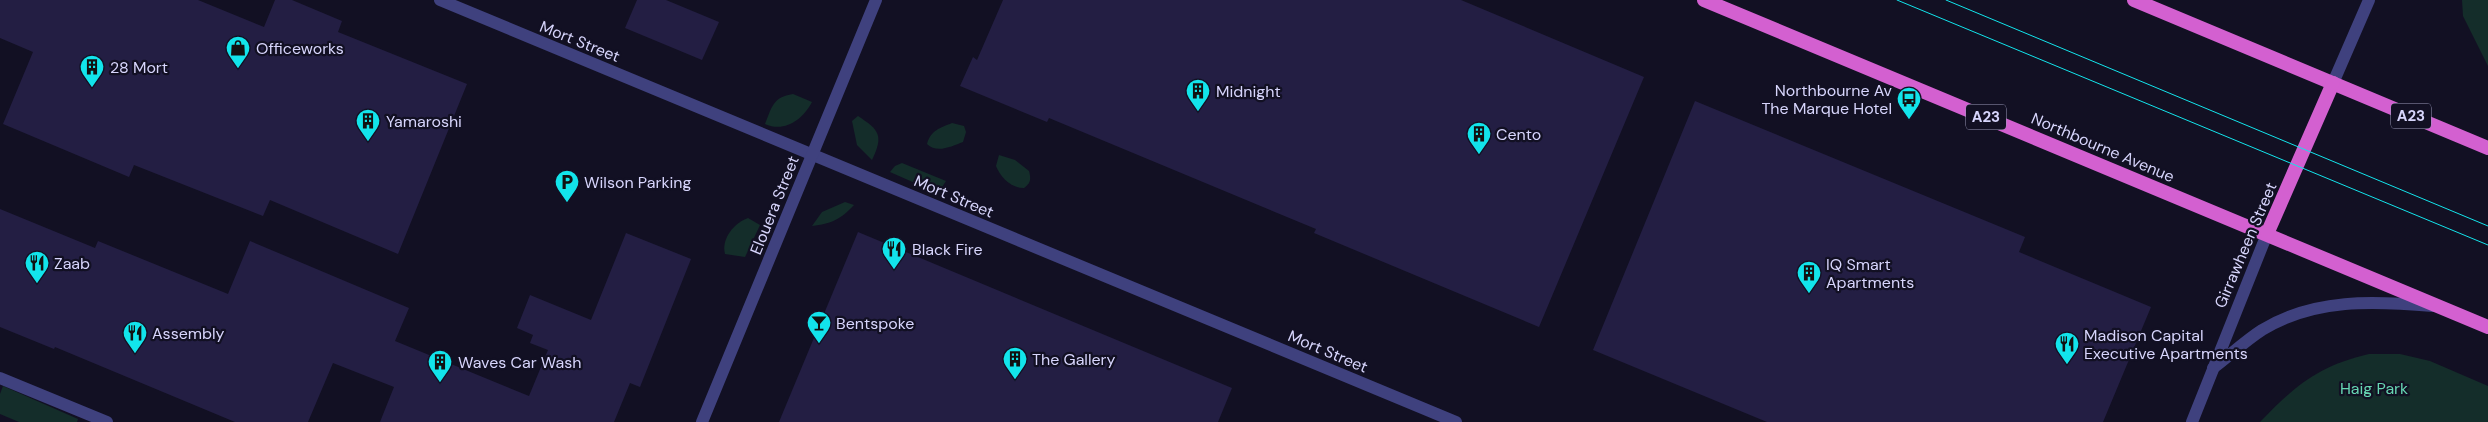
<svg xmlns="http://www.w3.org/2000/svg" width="2488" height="422" font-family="'DM Sans',sans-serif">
<rect width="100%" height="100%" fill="#121023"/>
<g fill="#142d2a">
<polygon points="2462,0 2488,0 2488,66 2463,16"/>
<path d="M793,94l19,8c-9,17 -27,31 -47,22 7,-17 8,-27 28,-30z"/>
<path d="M858,116c21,14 26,19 14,44l-15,-15 -5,-24z"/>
<path d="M952,123l12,3 2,6 -3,10c-11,4 -26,12 -36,2 4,-14 13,-16 25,-21z"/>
<path d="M999,155l16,5 14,11c2,8 2,12 -5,17 -13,0 -23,-10 -28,-22z"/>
<polygon points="902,163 946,181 940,190 933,191 890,172 895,166"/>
<path d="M845,202l9,3c-13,14 -23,19 -42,21l10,-14z"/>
<path d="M748,218l12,7 -15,32 -20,-3c-4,-15 9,-31 23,-36z"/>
<path d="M2369,354h31l30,7 58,25v36h-228c36,-37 58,-56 109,-68z"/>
<polygon points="3,386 78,419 77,422 19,422 0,414 0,394"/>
</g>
<g fill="#231e43">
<polygon points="0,0 198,0 264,27 275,0 292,0 342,21 338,32 467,84 398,254 270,200 263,216 134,165 129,177 3,124 33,52 0,38"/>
<polygon points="637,0 666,0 719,22 702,60 625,28"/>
<polygon points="1003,0 1461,0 1644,77 1539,327 1314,233 1316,229 1049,118 1047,122 960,86 973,57 977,60"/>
<polygon points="1695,101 2025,237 2019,252 2151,307 2103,422 1767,422 1593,350"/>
<polygon points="0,209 95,248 98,241 228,294 250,241 409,308 395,341 529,396 548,350 530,343 533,335 517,328 530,295 591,320 626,233 691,259 640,387 630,383 614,422 380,422 394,387 333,363 308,422 235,422 55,347 54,349 0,327"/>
<polygon points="858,232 1232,388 1218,422 779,422"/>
</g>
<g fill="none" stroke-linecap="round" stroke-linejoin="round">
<g stroke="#3f417e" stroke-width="12">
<polyline points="440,0 1456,422"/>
<polyline points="2333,83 2369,0"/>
<polyline points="0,378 107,422"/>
<polyline points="702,422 876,0"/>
</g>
<g stroke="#3f417e" stroke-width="12">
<path d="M2213,368c16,-12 32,-27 49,-38 52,-32 112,-29 171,-24"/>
<polyline points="2192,422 2267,234"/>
</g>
<g stroke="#d360d0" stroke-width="14">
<polyline points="1704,0 2488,327"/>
<polyline points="2134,0 2488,148"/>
<polyline points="2267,234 2333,83"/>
</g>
<g stroke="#12e4eb" stroke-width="1">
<polyline points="1897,0 2488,245"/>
<polyline points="1946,0 2488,226"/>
</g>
</g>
<defs>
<symbol id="shop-pin" viewBox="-11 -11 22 30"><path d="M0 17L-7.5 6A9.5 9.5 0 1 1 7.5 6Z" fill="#12e4eb" stroke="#121023"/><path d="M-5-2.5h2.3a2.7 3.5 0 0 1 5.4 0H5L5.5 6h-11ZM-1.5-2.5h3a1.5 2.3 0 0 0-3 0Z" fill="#111"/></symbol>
<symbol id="building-pin" viewBox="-11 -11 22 30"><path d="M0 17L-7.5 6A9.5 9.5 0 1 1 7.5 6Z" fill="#12e4eb" stroke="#121023"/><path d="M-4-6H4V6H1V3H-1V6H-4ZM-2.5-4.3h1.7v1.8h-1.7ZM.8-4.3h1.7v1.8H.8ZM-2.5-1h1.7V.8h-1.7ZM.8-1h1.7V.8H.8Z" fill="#111"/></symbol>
<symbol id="bus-pin" viewBox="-11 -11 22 30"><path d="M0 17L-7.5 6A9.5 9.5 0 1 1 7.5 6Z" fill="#12e4eb" stroke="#121023"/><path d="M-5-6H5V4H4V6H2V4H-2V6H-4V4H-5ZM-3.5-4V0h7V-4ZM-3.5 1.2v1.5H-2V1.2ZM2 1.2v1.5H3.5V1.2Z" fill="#111"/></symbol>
<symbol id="parking-pin" viewBox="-11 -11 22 30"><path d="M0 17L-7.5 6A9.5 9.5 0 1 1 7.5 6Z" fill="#12e4eb" stroke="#121023"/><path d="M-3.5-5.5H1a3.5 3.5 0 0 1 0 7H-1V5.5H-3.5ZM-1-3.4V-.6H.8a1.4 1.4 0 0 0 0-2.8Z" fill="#111"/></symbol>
<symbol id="restaurant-pin" viewBox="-11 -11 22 30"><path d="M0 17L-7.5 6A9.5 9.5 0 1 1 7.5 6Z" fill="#12e4eb" stroke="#121023"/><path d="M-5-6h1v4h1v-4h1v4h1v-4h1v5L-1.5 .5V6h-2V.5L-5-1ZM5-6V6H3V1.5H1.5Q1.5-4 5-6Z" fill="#111"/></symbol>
<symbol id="bar-pin" viewBox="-11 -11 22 30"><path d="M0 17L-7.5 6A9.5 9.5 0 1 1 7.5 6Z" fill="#12e4eb" stroke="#121023"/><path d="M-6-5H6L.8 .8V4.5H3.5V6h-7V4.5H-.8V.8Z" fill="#111"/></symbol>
</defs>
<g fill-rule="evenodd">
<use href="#shop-pin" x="224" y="34" width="28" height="38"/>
<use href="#building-pin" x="78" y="53" width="28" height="38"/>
<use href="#building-pin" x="1184" y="77" width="28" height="38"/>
<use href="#bus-pin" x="1895" y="85" width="28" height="38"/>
<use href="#building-pin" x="354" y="107" width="28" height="38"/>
<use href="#building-pin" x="1465" y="120" width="28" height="38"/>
<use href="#parking-pin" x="553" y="168" width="28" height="38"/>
<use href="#restaurant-pin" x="880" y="235" width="28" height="38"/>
<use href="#restaurant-pin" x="23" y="249" width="28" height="38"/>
<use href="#building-pin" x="1795" y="259" width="28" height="38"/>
<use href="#bar-pin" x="805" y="309" width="28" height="38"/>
<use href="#restaurant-pin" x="121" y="319" width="28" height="38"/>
<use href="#restaurant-pin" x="2053" y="330" width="28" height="38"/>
<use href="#building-pin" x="1001" y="345" width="28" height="38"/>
<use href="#building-pin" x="426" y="348" width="28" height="38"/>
</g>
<g text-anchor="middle" stroke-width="4.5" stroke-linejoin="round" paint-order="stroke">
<g fill="#121023" stroke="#9c9abb" stroke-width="1">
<rect x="2391" y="103.5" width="40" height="25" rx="4"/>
<rect x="1966" y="104.5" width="40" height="25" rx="4"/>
</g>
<g font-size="15" font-weight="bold" fill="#d7d5fc">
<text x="2411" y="121">A23</text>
<text x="1986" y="122">A23</text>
</g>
<g font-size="16" fill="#d7d5fc" stroke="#121023">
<text transform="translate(580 41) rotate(22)" y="6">Mort Street</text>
<text transform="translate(2103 147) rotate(23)" y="6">Northbourne Avenue</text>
<text transform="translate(954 196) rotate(23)" y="6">Mort Street</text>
<text transform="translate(774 205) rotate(-68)" y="6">Elouera Street</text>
<text transform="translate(2245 245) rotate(-67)" y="6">Girrawheen Street</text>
<text transform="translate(1328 351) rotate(23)" y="6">Mort Street</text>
</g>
<g font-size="16" fill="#d7d5fc" stroke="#121023" text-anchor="start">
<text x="256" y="54">Officeworks</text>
<text x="110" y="73">28 Mort</text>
<text x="1892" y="96" text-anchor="end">Northbourne Av<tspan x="1892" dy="18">The Marque Hotel</tspan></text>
<text x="1216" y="97">Midnight</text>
<text x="386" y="127">Yamaroshi</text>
<text x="1496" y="140">Cento</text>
<text x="584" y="188">Wilson Parking</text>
<text x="912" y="255">Black Fire</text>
<text x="54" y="269">Zaab</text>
<text x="1826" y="270">IQ Smart<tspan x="1826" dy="18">Apartments</tspan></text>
<text x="836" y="329">Bentspoke</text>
<text x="152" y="339">Assembly</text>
<text x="2084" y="341">Madison Capital<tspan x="2084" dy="18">Executive Apartments</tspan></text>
<text x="1032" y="365">The Gallery</text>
<text x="458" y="368">Waves Car Wash</text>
</g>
<g font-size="16" fill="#67d6b3" stroke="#121023">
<text x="2374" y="394">Haig Park</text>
</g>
</g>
</svg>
